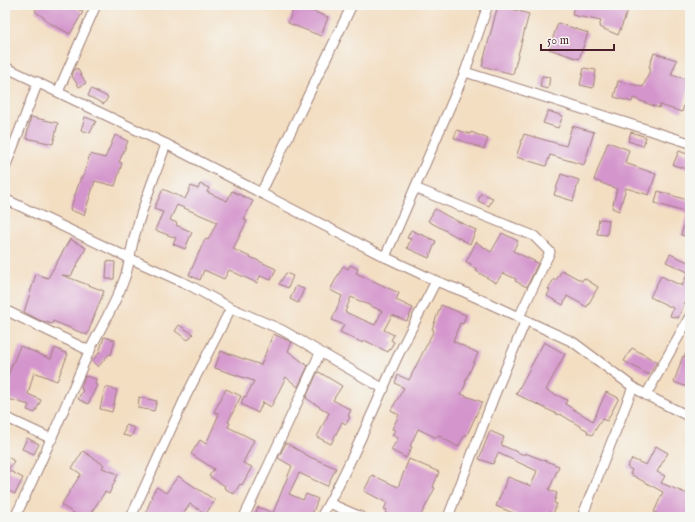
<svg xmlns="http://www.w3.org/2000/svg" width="695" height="522" font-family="'IM FELL English',serif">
<rect width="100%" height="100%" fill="#f6f6f2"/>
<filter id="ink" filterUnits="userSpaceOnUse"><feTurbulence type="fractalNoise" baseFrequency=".025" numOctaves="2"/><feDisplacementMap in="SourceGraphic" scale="8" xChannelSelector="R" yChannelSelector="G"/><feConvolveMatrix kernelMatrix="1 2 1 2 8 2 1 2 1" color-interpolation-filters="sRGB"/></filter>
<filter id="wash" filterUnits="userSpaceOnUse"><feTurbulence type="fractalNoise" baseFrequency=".012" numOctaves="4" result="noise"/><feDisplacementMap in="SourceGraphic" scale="16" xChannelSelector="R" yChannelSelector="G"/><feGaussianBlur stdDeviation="0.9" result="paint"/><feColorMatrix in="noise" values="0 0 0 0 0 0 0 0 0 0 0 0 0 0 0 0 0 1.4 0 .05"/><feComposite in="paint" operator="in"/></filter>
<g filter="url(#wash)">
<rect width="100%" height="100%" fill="#f3dec2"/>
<g id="blocks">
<g fill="#d495cc" fill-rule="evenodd">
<polygon points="39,5 70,5 83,12 70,34 46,21 47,20 35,11"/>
<polygon points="295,5 328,17 321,36 288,23"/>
<polygon points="498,5 529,14 513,74 482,66"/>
<polygon points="574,5 630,5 618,35 599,27 601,21 572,15"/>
<polygon points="558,23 588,33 579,59 549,49"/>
<polygon points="654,53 677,60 671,75 690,80 690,84 682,112 660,105 659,108 633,98 632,102 614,97 618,81 643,87 651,68 649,67"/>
<polygon points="77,68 86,83 79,87 72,76 74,70"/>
<polygon points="584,68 596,70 593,88 580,85"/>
<polygon points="542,76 550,77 548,89 540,87"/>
<polygon points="91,89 108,97 104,104 88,96"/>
<polygon points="548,111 563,116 558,128 543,123"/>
<polygon points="31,117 58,123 53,144 26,138"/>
<polygon points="85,117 96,121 90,133 81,130"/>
<polygon points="572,126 594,132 584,165 550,155 546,166 516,157 524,134 566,146"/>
<polygon points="457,130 470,134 471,132 488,139 484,149 454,138"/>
<polygon points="631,132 646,137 643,146 628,141"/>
<polygon points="115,135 128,141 119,162 122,163 115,186 95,181 84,215 70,210 81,177 83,177 90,154 105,158"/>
<polygon points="608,142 629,150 625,163 656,174 649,195 626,188 619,211 612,208 617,189 594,180"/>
<polygon points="679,151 690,155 690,170 673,165"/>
<polygon points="561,174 579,180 573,201 554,195"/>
<polygon points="200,184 209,188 207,192 227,201 232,191 253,201 244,219 247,221 233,249 276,269 271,280 260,276 257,283 229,270 224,279 204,270 200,280 189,275 205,239 208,240 217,222 177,205 170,220 177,223 176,225 192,232 185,249 173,244 176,238 155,230 163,212 154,209 163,189 185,199 191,186 198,189"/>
<polygon points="658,191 690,201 690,237 681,235 687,213 655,203"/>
<polygon points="481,193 493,198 489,206 478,201"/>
<polygon points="435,209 449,217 476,230 470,244 428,221"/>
<polygon points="599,219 609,220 607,235 597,234"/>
<polygon points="411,230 436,241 429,258 407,248 411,239 407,238"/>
<polygon points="502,233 518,241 513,251 538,263 527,287 515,281 516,279 503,273 496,283 476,271 477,269 470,266 471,264 466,262 476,242 491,252"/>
<polygon points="70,239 86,248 71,276 62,275 104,291 87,335 53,321 52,324 39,320 24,312 36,274 48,278"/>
<polygon points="670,254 690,263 690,291 678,318 670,316 673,308 650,297 661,276 682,286 688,272 666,262"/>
<polygon points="107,261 115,262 114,279 106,279"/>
<path d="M350,265l8,4 -2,4 43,20 -3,7 17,8 -6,13 -15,-6 -8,15 10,5 -3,5 3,2 -6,10 -24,-12 -1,3 -23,-11 4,-7 -12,-5 10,-24 -12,-6 13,-24 5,3zM351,297l31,14 -7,14 -30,-13z"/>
<polygon points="562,270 582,281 584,278 598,287 587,307 567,296 563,305 547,296 550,290 548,289 554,279 556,280"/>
<polygon points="286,273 293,276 288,288 279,284"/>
<polygon points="296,286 304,289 298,303 290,299"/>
<polygon points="441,305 466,315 463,324 460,323 453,341 478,353 465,382 466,383 461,394 482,402 467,435 465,435 458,447 438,435 437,438 418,429 410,446 412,447 406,458 391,450 398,438 392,435 395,430 392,429 399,415 391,410 404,388 395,383 398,375 409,380 434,330 432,329"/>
<polygon points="179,325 193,334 188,340 175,331"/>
<polygon points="273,334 292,342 288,351 308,366 298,387 286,377 271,407 263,402 258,413 241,404 244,396 246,397 254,381 215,368 221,351 261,365"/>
<polygon points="104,337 115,340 111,355 109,354 98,367 92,361 99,353"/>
<polygon points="544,342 565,354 546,390 567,400 565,404 593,421 606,392 619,398 607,421 602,419 592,435 587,433 588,431 560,414 559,415 516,394"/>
<polygon points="20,346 51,359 55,348 68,354 57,381 34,372 28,394 41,400 35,413 27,410 29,405 5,398 5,382"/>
<polygon points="690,346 690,388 674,382 683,356 684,357"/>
<polygon points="632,348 657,362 649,375 624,361"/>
<polygon points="319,372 342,386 333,400 351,410 348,416 350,417 346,424 342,422 331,444 317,437 329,413 306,398 317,373"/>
<polygon points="85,376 96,379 95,384 97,385 88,404 78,399 83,390 81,389"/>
<polygon points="105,387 117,390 112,412 100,409"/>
<polygon points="226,389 241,396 228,422 230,423 228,427 254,440 243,463 252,467 242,485 240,484 234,494 224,488 225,486 209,476 214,469 191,454 200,440 206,444 219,414 214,412"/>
<polygon points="139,397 157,401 154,411 138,408"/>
<polygon points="126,425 135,428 131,437 123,435"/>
<polygon points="490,431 504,437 501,445 524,455 525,453 559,466 549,490 557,493 554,503 557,504 553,514 548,512 546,517 523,517 496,506 508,477 531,486 537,471 498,453 493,464 479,459"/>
<polygon points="27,438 39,444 34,454 22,449"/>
<polygon points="286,443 310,457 336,468 327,486 299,473 289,494 303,500 306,494 318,499 311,517 254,517 258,507 273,513 292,466 278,458"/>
<polygon points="656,446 668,453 657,472 665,476 661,483 690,495 690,517 664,517 654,512 663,492 630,474 632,470 627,467 632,459 646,465"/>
<polygon points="83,451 104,465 102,468 118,474 109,494 105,492 88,517 80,517 61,505 81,474 72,468"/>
<polygon points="5,455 14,461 8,470 23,478 15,494 5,489"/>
<polygon points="409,459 439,472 433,487 435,488 420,517 390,517 385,514 387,510 384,509 387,503 364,491 372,475 398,487"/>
<polygon points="178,476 215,500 206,514 190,504 181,517 144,517 152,497 151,496 157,487 166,493"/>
</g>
</g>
</g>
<g filter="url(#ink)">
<use href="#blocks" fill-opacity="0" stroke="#9e7e76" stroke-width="1"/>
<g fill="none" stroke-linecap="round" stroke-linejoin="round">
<defs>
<g id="street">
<polyline points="5,67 166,144 385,257 436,281 462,291 573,342 633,387 646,395 690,417"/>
<polyline points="465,72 690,143"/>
<polyline points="58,92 96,5"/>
<polyline points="5,168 38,82"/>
<polyline points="415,188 534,236 550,252 519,317"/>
<polyline points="261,193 352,5"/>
<polyline points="5,199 129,258 189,285 231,308 282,330 384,389"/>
<polyline points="385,257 465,72 488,5"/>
<polyline points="5,310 90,351"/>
<polyline points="646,395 690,316"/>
<polyline points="5,417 52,439"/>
<polyline points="329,503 361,517"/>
<polyline points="5,516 7,517"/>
<path d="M15,517c27,-54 49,-109 73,-163 12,-26 28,-50 37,-77 4,-11 5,-23 8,-35 8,-33 22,-66 33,-98"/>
<polyline points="131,517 186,396 231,308"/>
<polyline points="244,517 270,462 320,353"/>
<path d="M321,517c27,-47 48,-97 70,-146 13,-30 30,-60 45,-90"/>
<polyline points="448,517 495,394 526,320"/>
<polyline points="582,517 633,387"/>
</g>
</defs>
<use href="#street" stroke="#9e7e76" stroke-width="11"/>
<use href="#street" stroke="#fff" stroke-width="9"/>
</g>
</g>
<rect width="695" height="522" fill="none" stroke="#f6f6f2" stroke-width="20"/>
<path d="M541 44v6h73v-6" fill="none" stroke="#4a1f2b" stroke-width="2"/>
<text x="547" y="44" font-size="12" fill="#4a1f2b" stroke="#f6f6f2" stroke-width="3" paint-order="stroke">50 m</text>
</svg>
